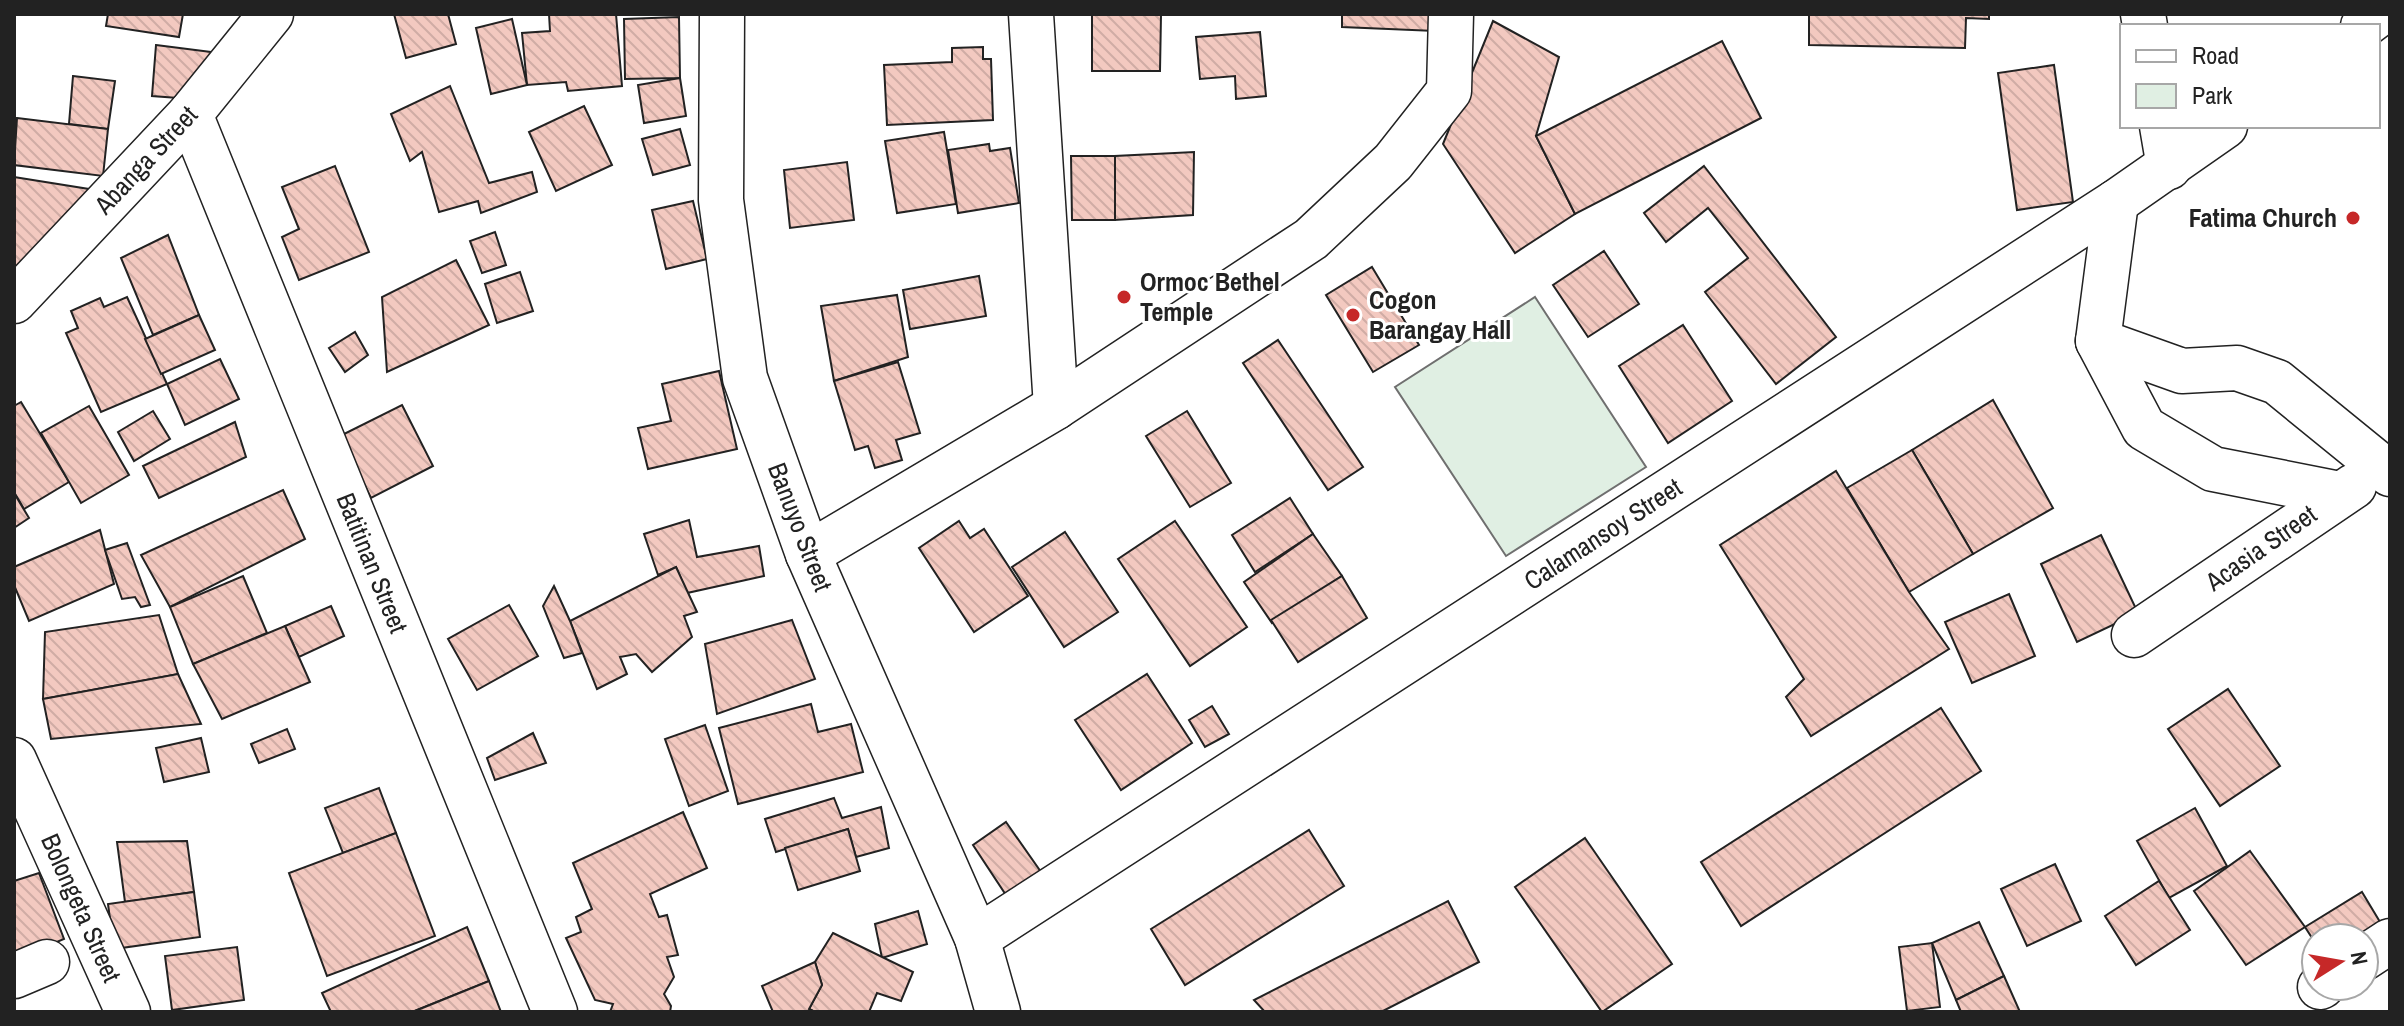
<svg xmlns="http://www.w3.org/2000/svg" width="2404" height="1026" font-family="'Archivo Narrow',sans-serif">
<defs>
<pattern id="building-back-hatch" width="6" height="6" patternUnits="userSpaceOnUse" patternTransform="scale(2)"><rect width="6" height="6" fill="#f3c9c0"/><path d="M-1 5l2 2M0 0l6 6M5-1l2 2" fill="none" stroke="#d0aca5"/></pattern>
</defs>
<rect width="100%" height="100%" fill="#fff"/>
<polygon fill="#e0efe3" stroke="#6f6f6f" stroke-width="2" points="1535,297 1646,467 1506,556 1395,387"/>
<g fill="url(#building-back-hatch)" stroke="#222" stroke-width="2">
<polygon points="108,14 183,14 179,37 106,26"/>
<polygon points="394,14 448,14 456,44 406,58"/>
<polygon points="549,14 616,14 622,86 568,91 566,82 527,85 522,33 550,31"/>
<polygon points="1092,14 1161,15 1160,71 1092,71"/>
<polygon points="1342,14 1436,14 1435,31 1342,27"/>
<polygon points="1809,14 1989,14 1989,19 1966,18 1965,48 1809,45"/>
<polygon points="679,17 680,78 625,79 624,19"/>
<polygon points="512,19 527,85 491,94 476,28"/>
<polygon points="1493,21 1559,57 1536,136 1575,214 1515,253 1443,144"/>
<polygon points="1260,32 1266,96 1236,99 1235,76 1200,79 1196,37"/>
<polygon points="1722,41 1761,118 1575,214 1536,136"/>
<polygon points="156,45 219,53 178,98 152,96"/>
<polygon points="983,47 983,59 991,59 993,120 887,125 884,65 952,62 952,48"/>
<polygon points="2054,65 2073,202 2017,210 1998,73"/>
<polygon points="73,76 115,81 108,129 69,124"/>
<polygon points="680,78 686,116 644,123 638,85"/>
<polygon points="450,86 489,183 532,172 537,192 481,213 478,201 439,212 422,152 410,161 391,114"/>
<polygon points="584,106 612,165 556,191 529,132"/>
<polygon points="17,118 108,129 103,176 14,165"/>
<polygon points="680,129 690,165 653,175 642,139"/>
<polygon points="944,132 956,204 897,213 885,141"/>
<polygon points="989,144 990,151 1010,148 1019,203 958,213 948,150"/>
<polygon points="1194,152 1193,215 1115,220 1115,156"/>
<polygon points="1071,156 1115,156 1115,220 1072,220"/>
<polygon points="847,162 854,220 790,228 784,170"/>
<polygon points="335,166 369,252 299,280 282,237 299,229 282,187"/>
<polygon points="1704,166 1836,337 1776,384 1705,292 1748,258 1708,208 1666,242 1644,213"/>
<polygon points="14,177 89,189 14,274"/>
<polygon points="693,201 707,259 666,269 652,210"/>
<polygon points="495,232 506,265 482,273 470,241"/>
<polygon points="168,235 199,315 153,335 121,258"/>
<polygon points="1604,251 1639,304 1588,337 1553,285"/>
<polygon points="456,260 489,325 387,372 382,297"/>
<polygon points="1372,267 1419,345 1373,372 1326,295"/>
<polygon points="520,272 533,311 497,323 485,284"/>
<polygon points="979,276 986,316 910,329 903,290"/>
<polygon points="897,295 908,357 834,381 821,306"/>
<polygon points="127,297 167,384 101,412 66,333 78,328 71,311 100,298 104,307"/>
<polygon points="199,315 215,350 161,374 145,339"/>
<polygon points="1683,325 1732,401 1668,443 1619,366"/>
<polygon points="355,332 368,355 345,372 329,348"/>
<polygon points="1278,340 1363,467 1328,490 1243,363"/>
<polygon points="220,359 239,399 185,425 167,384"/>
<polygon points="898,362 920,433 896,440 902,460 875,468 868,446 855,450 834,381"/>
<polygon points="719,371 737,449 648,469 638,428 671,421 662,384"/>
<polygon points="1993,400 2053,508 1973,554 1912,450"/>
<polygon points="21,402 69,482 24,509 14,492 14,406"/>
<polygon points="402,405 433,466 371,498 340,436"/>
<polygon points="89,406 129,475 81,503 41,433"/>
<polygon points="153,411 170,439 134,461 118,432"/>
<polygon points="1187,411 1231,483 1190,507 1146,436"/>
<polygon points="235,422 246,457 159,498 143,466"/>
<polygon points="1912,450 1973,554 1909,592 1847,488"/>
<polygon points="1836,471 1909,592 1949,649 1811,736 1786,697 1804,679 1720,545"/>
<polygon points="283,490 305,539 170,607 141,555"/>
<polygon points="14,493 29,518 14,528"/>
<polygon points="1290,498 1313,534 1255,572 1232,535"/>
<polygon points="689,520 697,557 759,546 764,576 687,593 676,567 658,575 644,534"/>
<polygon points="959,521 970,538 984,529 1028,596 974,632 919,548"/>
<polygon points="1175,521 1247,627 1190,666 1118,559"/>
<polygon points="100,530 114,584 29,621 14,585 14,567"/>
<polygon points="1065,532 1118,612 1064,647 1012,567"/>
<polygon points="1313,534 1342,576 1272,623 1244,582"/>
<polygon points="2101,535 2138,613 2077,642 2041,564"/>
<polygon points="127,543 150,605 141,607 135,597 122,599 105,550"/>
<polygon points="676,567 697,612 684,616 692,637 652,672 636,654 620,657 627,674 597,689 570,621"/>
<polygon points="243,576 267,633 193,664 170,607"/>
<polygon points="1342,576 1367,618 1298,662 1271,620"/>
<polygon points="554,586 570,621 582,653 564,658 543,606"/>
<polygon points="2009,594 2035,656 1972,683 1945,622"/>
<polygon points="509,605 538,656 477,690 448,639"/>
<polygon points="331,606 344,636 299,657 285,626"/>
<polygon points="159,615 178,674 43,699 45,632"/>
<polygon points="792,620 815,679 717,714 705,644"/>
<polygon points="285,626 310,682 222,719 193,664"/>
<polygon points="178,674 201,724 51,739 43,699"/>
<polygon points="1147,674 1192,743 1121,790 1075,720"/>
<polygon points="2228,689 2280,766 2220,806 2168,729"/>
<polygon points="811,704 818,732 851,724 863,772 738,804 719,728"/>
<polygon points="1212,706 1229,734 1205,747 1189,720"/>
<polygon points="1941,708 1981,771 1741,926 1701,862"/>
<polygon points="705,725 728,791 689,806 665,739"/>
<polygon points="287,729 295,749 259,763 251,744"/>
<polygon points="533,733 546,763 495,780 487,758"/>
<polygon points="201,738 209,772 164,782 156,748"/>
<polygon points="379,788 396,833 343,853 325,808"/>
<polygon points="834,798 842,818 881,807 889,848 856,857 848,829 776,852 765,819"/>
<polygon points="2195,808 2227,866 2169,898 2137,841"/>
<polygon points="683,812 707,868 650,894 659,917 667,915 678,955 667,957 674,977 664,994 671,1006 670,1012 610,1012 613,1004 595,1000 566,938 581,932 576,917 592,909 573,863"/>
<polygon points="1006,822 1041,872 1006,895 973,845"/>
<polygon points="848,829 860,871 798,890 785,848"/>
<polygon points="1309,830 1344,886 1185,985 1151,929"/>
<polygon points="396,833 435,936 327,976 289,873"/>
<polygon points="1585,838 1672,964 1602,1012 1515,887"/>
<polygon points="187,841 194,892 125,902 117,842"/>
<polygon points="2250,851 2305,927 2246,965 2194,891"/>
<polygon points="2055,864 2081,921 2027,946 2001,889"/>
<polygon points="39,873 64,939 14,960 14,881"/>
<polygon points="2159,881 2190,930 2136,965 2105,916"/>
<polygon points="194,892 200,937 114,949 108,904"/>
<polygon points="2362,892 2386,932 2364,938 2316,938 2316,944 2305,927"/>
<polygon points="1448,901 1479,962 1381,1012 1265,1012 1254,1000"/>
<polygon points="918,911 927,944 882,958 875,924"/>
<polygon points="1979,922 2004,976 1956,1000 1932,943"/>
<polygon points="467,927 489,981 412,1012 331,1012 322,993"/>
<polygon points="833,933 913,972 901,1001 877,993 869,1012 815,1012 809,1009 822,985 815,962"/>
<polygon points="1932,943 1940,1007 1907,1011 1899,947"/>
<polygon points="237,947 244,1000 172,1010 165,956"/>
<polygon points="815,962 822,985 809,1009 815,1012 773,1012 762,986"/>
<polygon points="2004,976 2020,1012 1961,1012 1956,1000"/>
<polygon points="489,981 501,1012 415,1012 415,1011"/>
</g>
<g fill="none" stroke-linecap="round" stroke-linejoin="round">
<defs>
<g id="minor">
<polyline points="722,14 721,200 745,378 808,554 977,938 998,1012"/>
<polyline points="1031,14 1056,407"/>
<polyline points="2143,14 2145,26"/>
<polyline points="2363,26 2379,14"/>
<polyline points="190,114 555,1012"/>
<polyline points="2162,126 2169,167"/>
<polyline points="2116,202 2098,341 2144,428 2213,469 2340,494"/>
<polyline points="14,301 190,114 271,14"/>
<polyline points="2098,341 2182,371 2237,368 2277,382 2390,474"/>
<polyline points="808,554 1056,407 1311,239 1393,162 1449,91 1451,14"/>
<polyline points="2134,635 2354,486"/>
<polyline points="14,760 128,1012"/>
<polyline points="977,938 2116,202 2225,126"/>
<polyline points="2364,958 2390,941"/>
<polyline points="14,976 47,962"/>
<polyline points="2320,987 2322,986"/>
</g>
</defs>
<use href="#minor" stroke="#222" stroke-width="47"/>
<use href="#minor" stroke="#fff" stroke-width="44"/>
</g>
<g fill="#c62828" stroke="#fff" stroke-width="3">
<circle cx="2353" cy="218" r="8"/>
<circle cx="1124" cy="297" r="8"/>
<circle cx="1353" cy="315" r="8"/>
</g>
<g text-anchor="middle" stroke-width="6" stroke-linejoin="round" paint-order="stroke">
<g font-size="26" fill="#222" stroke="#fff">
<text transform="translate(146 160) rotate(-47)" y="9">Abanga Street</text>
<text transform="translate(800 527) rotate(69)" y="9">Banuyo Street</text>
<text transform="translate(1603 534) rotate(-33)" y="9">Calamansoy Street</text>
<text transform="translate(2261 548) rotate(-35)" y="9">Acasia Street</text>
<text transform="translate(372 563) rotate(68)" y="9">Batitinan Street</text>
<text transform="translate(81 908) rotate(66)" y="9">Bolongeta Street</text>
</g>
<g font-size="26" font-weight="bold" fill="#222" stroke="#fff" text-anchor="start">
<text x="2337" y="227" text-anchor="end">Fatima Church</text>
<text x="1140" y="291">Ormoc Bethel<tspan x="1140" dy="30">Temple</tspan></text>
<text x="1369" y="309">Cogon<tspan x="1369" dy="30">Barangay Hall</tspan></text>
</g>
</g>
<rect width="2404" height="1026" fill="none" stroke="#222222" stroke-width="32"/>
<rect x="2120" y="24" width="260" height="104" fill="#ffffff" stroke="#a7a7a7" stroke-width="2"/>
<rect x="2136" y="50" width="40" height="12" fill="#ffffff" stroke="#a7a7a7" stroke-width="2"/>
<text x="2192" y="64" font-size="24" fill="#222222">Road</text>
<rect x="2136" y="84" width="40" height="24" fill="#e0efe3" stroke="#a7a7a7" stroke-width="2"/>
<text x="2192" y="104" font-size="24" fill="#222222">Park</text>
<g transform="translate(2340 962) rotate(79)"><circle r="38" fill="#ffffff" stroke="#a7a7a7" stroke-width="2"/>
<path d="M0-6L14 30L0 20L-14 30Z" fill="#c62828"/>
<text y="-12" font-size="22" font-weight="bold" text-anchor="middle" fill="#222222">N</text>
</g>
</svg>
